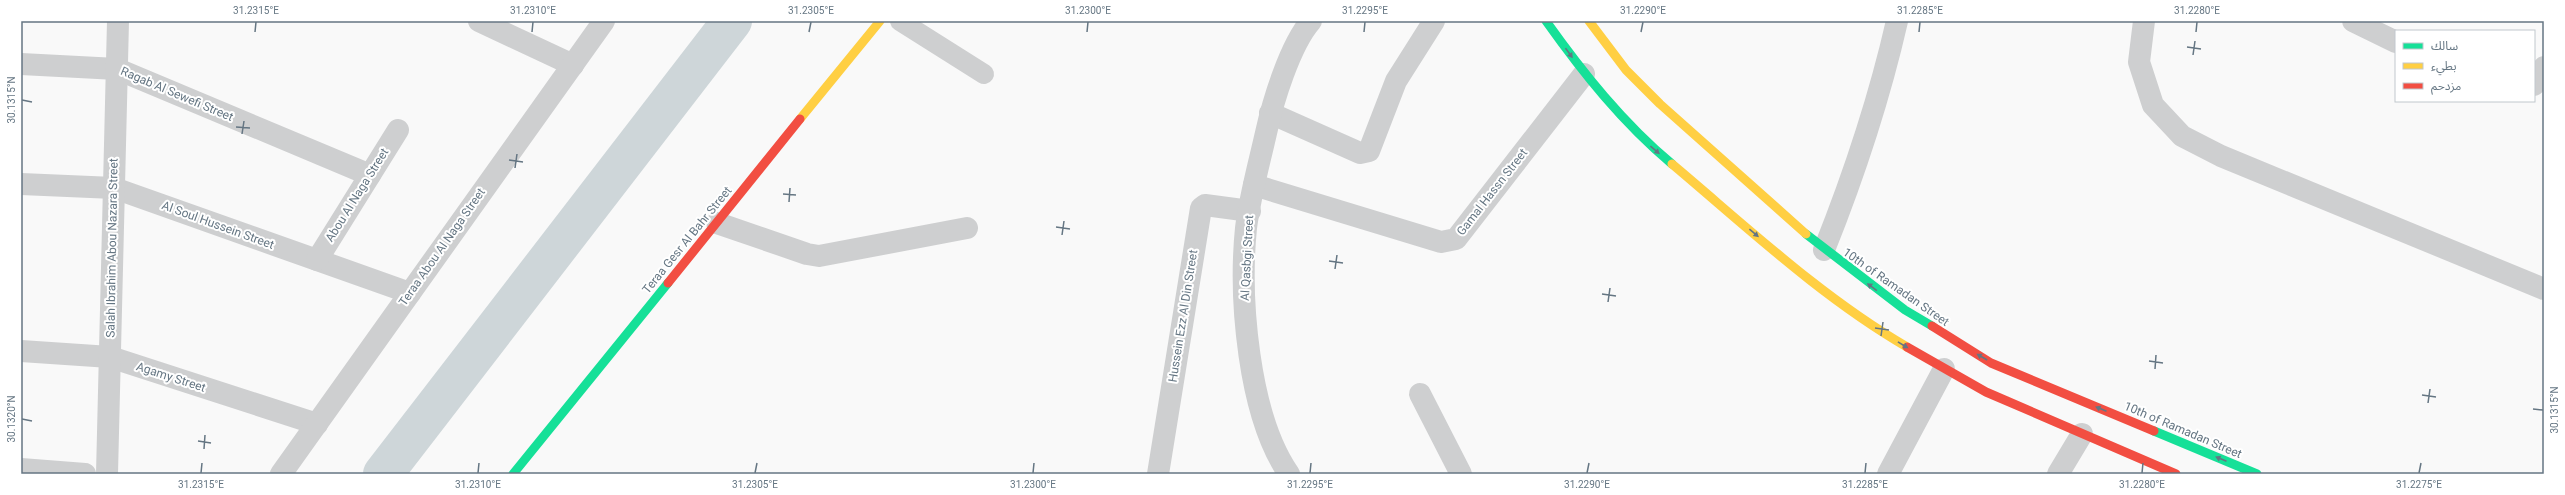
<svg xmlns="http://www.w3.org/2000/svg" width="2565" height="495" font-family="Roboto,'Noto Sans Arabic',sans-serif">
<rect width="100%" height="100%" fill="#f9f9f9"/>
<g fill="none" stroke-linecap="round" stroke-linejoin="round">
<polyline stroke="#ced6d9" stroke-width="40" points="383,474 732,21"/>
<polyline stroke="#cecfd0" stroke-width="20" points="900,21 984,74"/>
<g stroke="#cecfd0" stroke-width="22">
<polyline points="479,21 573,65"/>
<polyline points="2144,21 2139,62 2153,105 2182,136 2221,156 2544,289"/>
<polyline points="2353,21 2396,42"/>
<polyline points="21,64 117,69 370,175"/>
<polyline points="2534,85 2544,67"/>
<polyline points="1270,113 1360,153 1369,151 1396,81 1434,21"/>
<polyline points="21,184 114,188 410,293"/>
<polyline points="1254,185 1441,242 1456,239 1584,74"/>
<polyline points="717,223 807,254 819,256 967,228"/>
<path d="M1824,250c30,-75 55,-150 73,-229"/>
<polyline points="317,260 398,130"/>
<polyline points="21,351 110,357 317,424"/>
<polyline points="1420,394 1461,474"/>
<polyline points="21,469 85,474"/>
<polyline points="107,474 118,21"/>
<polyline points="281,474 604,21"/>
<polyline points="1158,474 1201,208 1205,205 1250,211"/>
<path d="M1289,474c-41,-59 -50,-176 -43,-246 4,-32 13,-64 20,-95 7,-32 24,-88 45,-112"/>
<polyline points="1888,474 1944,369"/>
<polyline points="2058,474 2082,434"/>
</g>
<g stroke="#16e098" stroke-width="9">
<path d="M1546,21c37,52 77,102 126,143"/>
<polyline points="1806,234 1905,310 1932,326"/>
<polyline points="2154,431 2257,474"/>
<polyline points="513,474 668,283"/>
</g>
<g stroke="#ffcf43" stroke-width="9">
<polyline points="1589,21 1626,70 1660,104 1806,234"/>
<polyline points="800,119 880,21"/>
<path d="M1672,164c75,63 149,133 235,183"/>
</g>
<g stroke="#f24e42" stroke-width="9">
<polyline points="668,283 800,119"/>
<polyline points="1932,326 1991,363 2154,431"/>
<polyline points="1907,347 1986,392 2176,474"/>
</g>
</g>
<defs><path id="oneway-solid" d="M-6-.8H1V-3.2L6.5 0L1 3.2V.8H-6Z"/></defs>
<g fill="#657683">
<use href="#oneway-solid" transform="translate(1569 53) rotate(54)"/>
<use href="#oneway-solid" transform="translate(1655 150) rotate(40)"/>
<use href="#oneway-solid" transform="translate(1754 233) rotate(40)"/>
<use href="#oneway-solid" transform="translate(1872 287) rotate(-144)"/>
<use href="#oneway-solid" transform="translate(1903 345) rotate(31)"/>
<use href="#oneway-solid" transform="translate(1982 357) rotate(-150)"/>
<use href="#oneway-solid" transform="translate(2101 409) rotate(-157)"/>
<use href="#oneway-solid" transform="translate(2221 459) rotate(-157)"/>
</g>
<path fill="none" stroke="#657683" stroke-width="1.5" d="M255,32l1,-10M532,32l1,-10M809,32l2,-10M1087,32l1,-10M1364,32l1,-10M1641,32l2,-10M1919,32l1,-10M2196,32l1,-10M2187,47l14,2M2193,55l2,-14M22,100l10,2M236,127l14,1M242,134l2,-13M509,160l14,2M515,168l2,-14M783,194l13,1M789,202l1,-14M1056,227l14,2M1062,235l2,-14M1329,261l14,2M1335,269l2,-14M1602,294l14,2M1608,302l2,-14M1875,328l14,2M1881,336l2,-14M2149,361l14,2M2155,369l1,-14M2422,395l14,2M2428,403l2,-14M2533,409l10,1M22,419l10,2M198,441l13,2M204,449l1,-14M201,473l1,-10M478,473l1,-10M755,473l2,-10M1033,473l1,-10M1310,473l1,-10M1587,473l2,-10M1865,473l1,-10M2142,473l1,-10M2419,473l2,-10"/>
<g text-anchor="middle" stroke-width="4" stroke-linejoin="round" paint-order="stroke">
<g font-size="12" fill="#657683" stroke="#fff">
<text transform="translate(177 94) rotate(23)" y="4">Ragab Al Sewefi Street</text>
<text transform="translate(1492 192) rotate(-52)" y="4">Gamal Hassn Street</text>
<text transform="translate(357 195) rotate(-58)" y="4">Abou Al Naga Street</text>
<text transform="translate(218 225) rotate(20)" y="4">Al Soul Hussein Street</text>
<text transform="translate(687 240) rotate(-51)" y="4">Teraa Gesr Al Bahr Street</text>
<text transform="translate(442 247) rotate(-55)" y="4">Teraa Abou Al Naga Street</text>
<text transform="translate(112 248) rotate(-89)" y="4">Salah Ibrahim Abou Nazara Street</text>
<text transform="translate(1247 258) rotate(-87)" y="4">Al Qasbgi Street</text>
<text transform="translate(1896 287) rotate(35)" y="4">10th of Ramadan Street</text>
<text transform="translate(1183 316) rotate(-81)" y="4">Hussein Ezz Al Din Street</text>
<text transform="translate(171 377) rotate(18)" y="4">Agamy Street</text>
<text transform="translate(2183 430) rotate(23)" y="4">10th of Ramadan Street</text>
</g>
</g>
<rect width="2565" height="495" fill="none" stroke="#ffffff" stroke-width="44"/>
<rect x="2395" y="30" width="140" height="72" fill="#ffffff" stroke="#c1c8cd"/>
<rect x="2403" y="43" width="20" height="6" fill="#16e098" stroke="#c1c8cd"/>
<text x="2431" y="50" font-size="12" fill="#657683">سالك</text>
<rect x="2403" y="63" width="20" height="6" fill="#ffcf43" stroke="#c1c8cd"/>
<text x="2431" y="70" font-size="12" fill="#657683">بطيء</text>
<rect x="2403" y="83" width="20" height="6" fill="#f24e42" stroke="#c1c8cd"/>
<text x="2431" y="90" font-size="12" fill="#657683">مزدحم</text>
<rect x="22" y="22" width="2521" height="451" fill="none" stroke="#657683" stroke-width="1.5"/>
<g font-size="10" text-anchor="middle" fill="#657683">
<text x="256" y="14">31.2315°E</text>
<text x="533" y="14">31.2310°E</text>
<text x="811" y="14">31.2305°E</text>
<text x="1088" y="14">31.2300°E</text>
<text x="1365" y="14">31.2295°E</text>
<text x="1643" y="14">31.2290°E</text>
<text x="1920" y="14">31.2285°E</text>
<text x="2197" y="14">31.2280°E</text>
<text transform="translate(11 100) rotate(-90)" y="4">30.1315°N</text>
<text transform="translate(2554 410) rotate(-90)" y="4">30.1315°N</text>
<text transform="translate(11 419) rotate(-90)" y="4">30.1320°N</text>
<text x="201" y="488">31.2315°E</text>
<text x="478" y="488">31.2310°E</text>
<text x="755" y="488">31.2305°E</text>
<text x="1033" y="488">31.2300°E</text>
<text x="1310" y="488">31.2295°E</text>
<text x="1587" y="488">31.2290°E</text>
<text x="1865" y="488">31.2285°E</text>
<text x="2142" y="488">31.2280°E</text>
<text x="2419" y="488">31.2275°E</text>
</g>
</svg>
